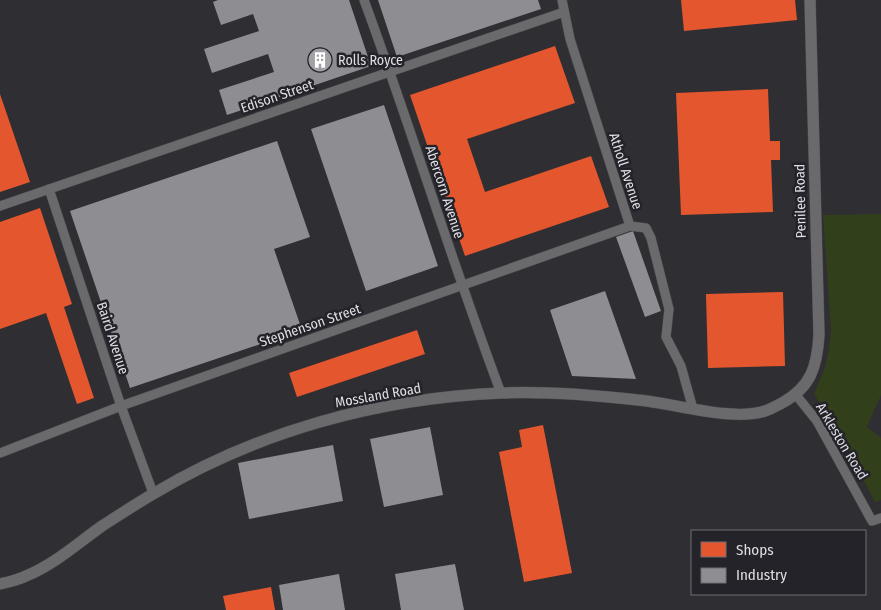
<svg xmlns="http://www.w3.org/2000/svg" width="881" height="610" font-family="'Fira Sans Condensed',sans-serif">
<rect width="100%" height="100%" fill="#2f2e33"/>
<polygon fill="#323f1b" points="881,214 881,395 867,427 881,438 881,500 875,502 838,431 814,394 825,367 829,348 831,330 823,215"/>
<g fill="#e4572e">
<polygon points="681,0 795,0 797,20 684,31"/>
<polygon points="555,46 575,103 467,139 485,192 591,156 609,207 465,256 410,95"/>
<polygon points="768,89 770,141 780,141 780,160 771,160 773,212 681,215 676,93"/>
<polygon points="0,94 30,182 0,192"/>
<polygon points="40,208 72,304 64,307 94,398 77,404 46,313 0,329 0,222"/>
<polygon points="783,292 785,366 708,368 706,294"/>
<polygon points="417,330 425,354 297,397 289,373"/>
<polygon points="543,425 572,573 524,582 499,452 522,447 519,430"/>
<polygon points="271,587 275,610 226,610 223,596"/>
</g>
<g fill="#8d8d92">
<polygon points="218,0 349,0 371,66 227,115 219,90 274,72 268,54 212,73 204,49 259,31 253,14 221,25 213,2"/>
<polygon points="378,0 538,0 541,9 397,57"/>
<polygon points="384,105 438,266 366,291 311,129"/>
<polygon points="277,141 310,237 274,249 302,330 130,388 70,211"/>
<polygon points="633,231 661,311 645,317 616,237"/>
<polygon points="605,291 636,379 572,376 550,310"/>
<polygon points="430,427 443,495 384,507 370,439"/>
<polygon points="333,445 343,501 249,519 238,463"/>
<polygon points="455,564 464,610 401,610 395,574"/>
<polygon points="339,574 345,610 283,610 279,585"/>
</g>
<g fill="none" stroke-linecap="round" stroke-linejoin="round">
<defs>
<g id="street">
<path d="M364,0c48,130 88,263 137,393"/>
<polyline points="562,0 570,39 630,226"/>
<polyline points="49,189 121,406 153,493"/>
<polyline points="0,206 564,12"/>
<polyline points="796,395 817,421 872,521 881,518"/>
<polyline points="0,453 121,406 630,226 646,228 651,238 669,309 666,337 681,366 693,409"/>
</g>
<path id="secondary" d="M0,584c9,-2 18,-4 26,-8 29,-12 52,-33 76,-50 17,-11 34,-22 51,-32 105,-63 226,-96 348,-101 46,-2 92,2 137,7 35,3 95,22 127,11 6,-2 11,-5 17,-8 29,-16 35,-36 37,-68l-9,-335"/>
</defs>
<use href="#street" stroke="#4c4b4f" stroke-width="10"/>
<use href="#secondary" stroke="#4c4b4f" stroke-width="12"/>
<use href="#street" stroke="#6a6a6c" stroke-width="9"/>
<use href="#secondary" stroke="#6a6a6c" stroke-width="11"/>
</g>
<defs>
<symbol id="building-disc" viewBox="-11 -11 22 22"><circle r="9.5" fill="#a1a1a5" stroke="#24232a"/><path d="M-4-6H4V6H1V3H-1V6H-4ZM-2.5-4.3h1.7v1.8h-1.7ZM.8-4.3h1.7v1.8H.8ZM-2.5-1h1.7V.8h-1.7ZM.8-1h1.7V.8H.8Z" fill="#fff"/></symbol>
</defs>
<g fill-rule="evenodd">
<use href="#building-disc" x="306" y="46" width="28" height="28"/>
</g>
<g text-anchor="middle" stroke-width="5" stroke-linejoin="round" paint-order="stroke">
<g font-size="14" fill="#dfdfe3" stroke="#24232a" text-anchor="start">
<text x="338" y="65">Rolls Royce</text>
</g>
<g font-size="14" fill="#dfdfe3" stroke="#24232a">
<text transform="translate(277 96) rotate(-19)" y="5">Edison Street</text>
<text transform="translate(626 171) rotate(72)" y="5">Atholl Avenue</text>
<text transform="translate(445 192) rotate(72)" y="5">Abercorn Avenue</text>
<text transform="translate(800 201) rotate(-91)" y="5">Penilee Road</text>
<text transform="translate(310 325) rotate(-19)" y="5">Stephenson Street</text>
<text transform="translate(113 338) rotate(72)" y="5">Baird Avenue</text>
<text transform="translate(378 395) rotate(-10)" y="5">Mossland Road</text>
<text transform="translate(842 441) rotate(59)" y="5">Arkleston Road</text>
</g>
</g>
<rect x="691" y="530" width="175" height="65" fill="#24232a" stroke="#6f6e74"/>
<rect x="701" y="542" width="25" height="15" fill="#e4572e" stroke="#6f6e74"/>
<text x="736" y="555" font-size="15" fill="#dfdfe3">Shops</text>
<rect x="701" y="568" width="25" height="15" fill="#8d8d92" stroke="#6f6e74"/>
<text x="736" y="580" font-size="15" fill="#dfdfe3">Industry</text>
</svg>
